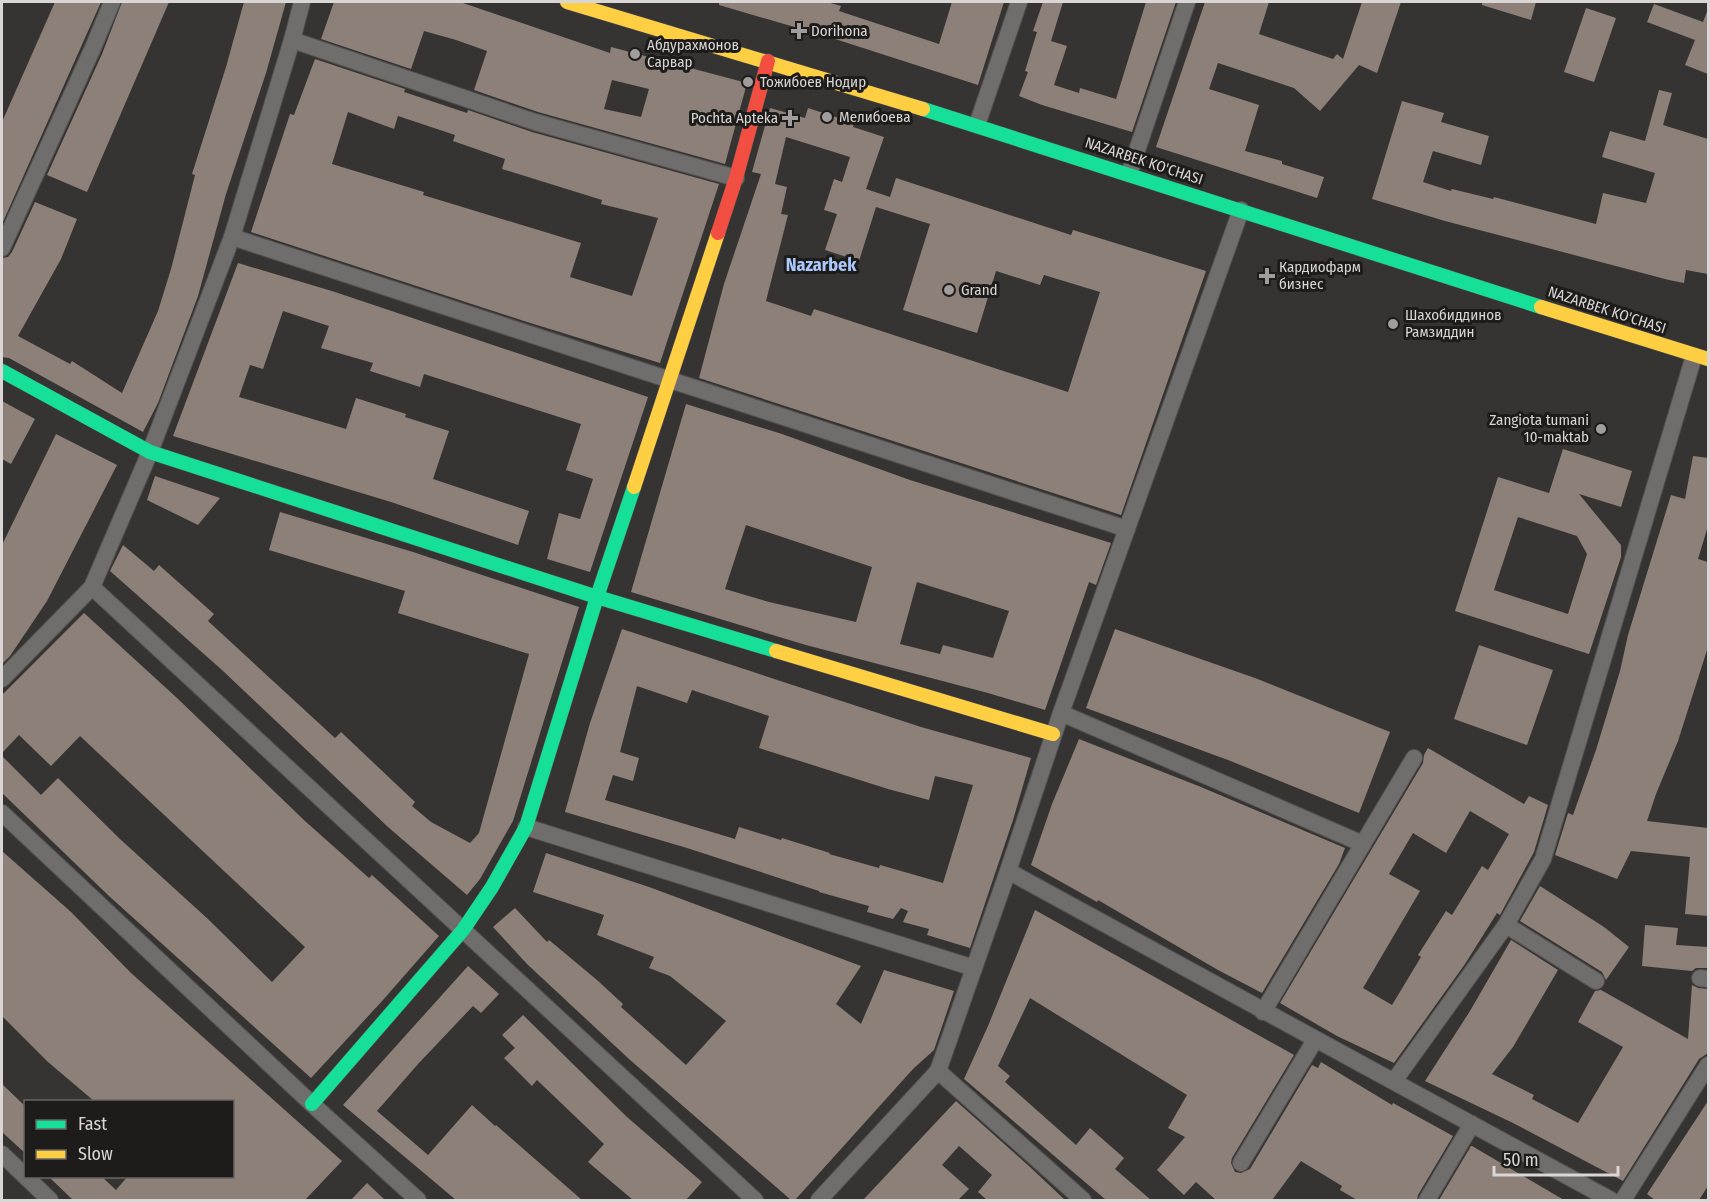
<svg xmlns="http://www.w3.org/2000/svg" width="1710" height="1202" font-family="'Fira Sans Condensed',sans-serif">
<rect width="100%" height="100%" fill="#363433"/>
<g fill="#8c8079" fill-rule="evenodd">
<polygon points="55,2 101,2 2,224 2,122"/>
<polygon points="122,2 169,2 87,192 47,175 102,54"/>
<polygon points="244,2 286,2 266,73 226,194 198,296 158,403 143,432 9,358 2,357 2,258 8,257 12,252 35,202 77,219 61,259 18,336 70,364 72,361 122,393 158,311 171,269 195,175 192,174 226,67"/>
<path d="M334,2h126l150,51 1,-6 136,36 -22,81 -187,-52 -64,-22 13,-39 -31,-11 -32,-9 -13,38 -90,-30zM612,80l37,9 -8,28 -37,-8z"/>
<polygon points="719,2 827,2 841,6 839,11 939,44 952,2 1004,2 978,85 832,38 719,5"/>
<polygon points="1043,2 1063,2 1051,41 1067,46 1054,85 1079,93 1080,88 1116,99 1146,2 1176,2 1132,132 1042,105 1019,96 1028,72 1025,71 1037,32 1033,31"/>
<polygon points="1205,2 1269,2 1259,34 1333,59 1337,54 1343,59 1362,2 1401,2 1377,73 1359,65 1320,111 1294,88 1218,63 1209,89 1259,105 1245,151 1282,161 1282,164 1324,177 1317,198 1156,147"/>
<polygon points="1482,2 1536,2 1531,20 1482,5"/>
<polygon points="1654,4 1703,22 1708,9 1708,74 1685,65 1695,40 1647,22"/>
<polygon points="1586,8 1616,18 1594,82 1564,72"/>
<path d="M315,59l90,30 -1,3 63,21 1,-3 64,22 187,52 -59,179 -136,-42 -273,-89 39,-118 4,1zM348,112l46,17 4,-13 57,19 -2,6 52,18 -3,10 100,31 -1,4 57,14 -26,78 -62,-19 11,-34 -158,-48 1,-3 -92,-28z"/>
<polygon points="1659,90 1672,93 1663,125 1708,139 1708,274 1686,270 1684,283 1669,280 1445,221 1372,199 1402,101 1444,113 1441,122 1489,136 1481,165 1433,151 1423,182 1451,191 1452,189 1493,199 1494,197 1596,224 1603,193 1646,203 1655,173 1602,157 1610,131 1645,141"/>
<path d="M770,108l35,10 3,-10 46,15 -1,4 31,10 -18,52 24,8 6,-19 175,57 2,-5 133,41 -85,244 -422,-137 25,-94 37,-110 -9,-2zM786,137l64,20 -8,25 -8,-3 -10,31 13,4 -12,36 34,11 17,-54 54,17 -27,86 74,23 19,-62 44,14 4,-10 56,17 -32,100 -254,-83 -3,7 -45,-15 22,-86 -7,-1 6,-27 -12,-3z"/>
<polygon points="238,263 335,292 648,397 590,572 547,559 559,513 580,519 593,479 566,470 581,424 424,374 420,387 370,371 373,363 321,348 329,326 283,311 263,369 250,365 239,397 346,429 356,398 406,414 405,417 449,431 433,479 529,511 518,545 391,502 173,436"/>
<polygon points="2,401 35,419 11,464 2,459"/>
<path d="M686,404l96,30 128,46 201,63 -15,42 -7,-3 -44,128 -57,-17 -182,-48 -175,-53zM746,525l126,42 -16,55 -87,-20 -44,-13zM917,582l92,29 -16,47 -50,-13 -3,9 -40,-10z"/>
<polygon points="56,434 117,465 47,601 10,656 2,664 2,545"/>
<path d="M1563,449l69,22 -11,36 -42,-13 42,51v12l-32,97 -134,-43 43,-134 51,16zM1518,517l59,19 10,18 -19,60 -74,-24z"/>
<polygon points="1693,456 1708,458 1708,526 1698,559 1708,562 1708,647 1678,741 1656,794 1647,821 1708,828 1708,916 1685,914 1690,857 1631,851 1617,879 1555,855 1568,813 1573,815 1596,750 1620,671 1628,635 1671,495 1685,499"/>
<polygon points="155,476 220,498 198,525 147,500"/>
<polygon points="280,512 413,552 579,607 513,821 480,879 467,895 388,827 222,670 110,571 123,545 154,571 159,565 214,614 208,621 335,738 341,732 415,802 412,806 431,822 470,843 479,833 529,654 398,613 405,591 269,550"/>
<polygon points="84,613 177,698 305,821 369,878 372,875 439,936 383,1000 311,1078 109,896 2,793 2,756 41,795 58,778 120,839 209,920 272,982 305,947 80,736 51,766 19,735 2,753 2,695"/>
<path d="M622,629l299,98 110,31 -18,62 -43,128 -43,-13 2,-6 -26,-7 5,-11 -7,-3 -8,11 -26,-7 2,-6 -50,-14v-1l-132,-43 -122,-36 25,-89zM637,686l50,17 5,-13 77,26 -10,32 129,41 41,11 6,-24 38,9 -30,98 -63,-18 -1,3 -50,-14 1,-1 -48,-15 -1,2 -42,-13 -4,12 -130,-39 8,-25 20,6 6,-23 -19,-6z"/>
<polygon points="1115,629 1255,678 1390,732 1359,813 1228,760 1086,708"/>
<polygon points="1479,645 1553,670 1527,745 1454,719"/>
<polygon points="1079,739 1201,787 1345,848 1339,864 1262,993 1218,970 1098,900 1097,902 1031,865 1052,804"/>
<path d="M1428,748l96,56 5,-8 19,9 -14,47 -34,63 -3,-2 -32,51 -71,99 -57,-27 -57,-33 143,-240 1,-8zM1470,811l39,23 -21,36 -6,-4 -30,49 -6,-4 -28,44 3,2 -29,48 -29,-17 57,-97 -31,-17 24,-41 33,20z"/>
<polygon points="2,851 71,912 131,973 342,1161 305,1200 73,1200 48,1176 101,1176 116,1190 128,1176 232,1176 232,1101 94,1101 48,1062 2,1016"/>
<polygon points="546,853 649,887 861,966 836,1004 861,1024 884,970 954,991 934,1050 913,1069 795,1200 791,1200 629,1059 527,964 493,927 515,908 547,942 549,940 597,980 623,1004 621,1007 686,1065 726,1021 670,976 649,968 654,957 597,935 604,915 533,892"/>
<polygon points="1540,886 1604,927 1629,947 1606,980 1602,972 1520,921"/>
<polygon points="1035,910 1294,1055 1232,1158 1231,1163 1235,1172 1241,1173 1250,1169 1312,1065 1318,1068 1321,1062 1392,1105 1393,1103 1453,1136 1418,1195 1417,1200 1357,1200 1340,1190 1342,1186 1301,1161 1272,1200 1216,1200 1196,1182 1184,1195 1157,1170 1185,1137 1168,1128 1187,1095 1030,998 998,1066 1010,1076 1005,1082 1076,1145 1090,1128 1124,1158 1115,1169 1151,1200 1106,1200 964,1079 988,1026"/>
<polygon points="1645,925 1678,928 1676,945 1708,947 1708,968 1696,968 1692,971 1642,966"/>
<polygon points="1511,940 1558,970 1513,1047 1492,1074 1534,1095 1532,1099 1578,1123 1623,1047 1578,1022 1595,991 1601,990 1688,1039 1692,985 1698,988 1708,989 1708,1053 1699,1059 1623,1181 1513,1123 1425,1081 1470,1011"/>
<polygon points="468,966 499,994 481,1013 473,1006 418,1064 377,1111 428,1155 472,1105 495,1126 496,1125 582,1200 456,1200 343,1105"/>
<polygon points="523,1015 627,1117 702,1182 686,1200 633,1200 588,1162 604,1144 537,1080 532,1086 504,1058 515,1048 502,1035"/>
<polygon points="2,1084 26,1107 26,1154 2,1132"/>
<polygon points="956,1101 1030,1167 1065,1200 987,1200 978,1192 992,1175 959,1146 942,1165 969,1189 958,1200 863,1200"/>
<polygon points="1708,1101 1708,1186 1699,1200 1655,1200 1647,1194"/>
<polygon points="1471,1146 1472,1146 1564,1200 1439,1200"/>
<polygon points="367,1183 385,1200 351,1200"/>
</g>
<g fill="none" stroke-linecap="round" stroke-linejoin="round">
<defs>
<g id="street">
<polyline points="292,40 535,122 736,178"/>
<polyline points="977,125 1019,2"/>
<polyline points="1129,174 1187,2"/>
<polyline points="232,237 1127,529"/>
<polyline points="2,248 92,50 112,2"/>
<polyline points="92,587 755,1200"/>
<polyline points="2,679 92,587 150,452 232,237 292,40 302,2"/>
<polyline points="1061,713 1363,844"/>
<polyline points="2,813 312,1104 418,1200"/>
<polyline points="526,827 974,968"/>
<path d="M1008,871c201,111 402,219 603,329"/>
<polyline points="1506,925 1596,981"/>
<polyline points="1700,978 1708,979"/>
<polyline points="1263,1012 1414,758"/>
<polyline points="938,1071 1083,1200"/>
<polyline points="1394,1081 1506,925 1543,859 1694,356"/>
<polyline points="2,1154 50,1200"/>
<polyline points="1241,1163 1315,1040"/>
<polyline points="819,1200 938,1071 1008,871 1061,713 1241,210"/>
<polyline points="1427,1200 1472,1124"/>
<polyline points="1623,1200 1708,1065"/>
</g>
<g id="fast">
<polyline points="923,109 1541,307"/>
<polyline points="2,371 150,452 597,597 776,651"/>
<polyline points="312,1104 463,930 492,887 526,827 597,597 634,487"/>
</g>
<g id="slow">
<polyline points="567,2 923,109"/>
<polyline points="1541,307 1708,359"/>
<polyline points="634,487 718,233"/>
<polyline points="776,651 1053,734"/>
</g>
<polyline id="jam" points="718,233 736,178 768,61"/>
</defs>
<use href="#street" stroke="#525150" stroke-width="18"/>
<use href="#fast" stroke="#525150" stroke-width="15"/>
<use href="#slow" stroke="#525150" stroke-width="15"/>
<use href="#jam" stroke="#525150" stroke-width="15"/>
<use href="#street" stroke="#6f6e6d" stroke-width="16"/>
<use href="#fast" stroke="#16e098" stroke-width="14"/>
<use href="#slow" stroke="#ffcf43" stroke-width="14"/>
<use href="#jam" stroke="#f24e42" stroke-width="14"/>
</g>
<g fill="#a09d9c" stroke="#1d1c1b" stroke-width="2">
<path d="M796 22h6v6h6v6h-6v6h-6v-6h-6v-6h6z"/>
<circle cx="635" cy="54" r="6"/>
<circle cx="748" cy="82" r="6"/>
<circle cx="827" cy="117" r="6"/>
<path d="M787 109h6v6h6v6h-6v6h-6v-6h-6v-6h6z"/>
<path d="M1264 267h6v6h6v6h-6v6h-6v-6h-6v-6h6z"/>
<circle cx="949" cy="290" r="6"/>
<circle cx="1393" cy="324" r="6"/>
<circle cx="1601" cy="429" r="6"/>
</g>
<g text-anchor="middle" stroke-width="6" stroke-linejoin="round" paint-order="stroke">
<g font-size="15" fill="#d9d6d5" stroke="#1d1c1b" text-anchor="start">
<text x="811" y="36">Dorihona</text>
<text x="647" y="50">Абдурахмонов<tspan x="647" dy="17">Сарвар</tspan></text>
<text x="760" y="87">Тожибоев Нодир</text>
<text x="839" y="122">Мелибоева</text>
<text x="778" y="123" text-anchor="end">Pochta Apteka</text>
<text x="1279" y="272">Кардиофарм<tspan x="1279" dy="17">бизнес</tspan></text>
<text x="961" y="295">Grand</text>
<text x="1405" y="320">Шахобиддинов<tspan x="1405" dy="17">Рамзиддин</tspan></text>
<text x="1589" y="425" text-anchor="end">Zangiota tumani<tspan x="1589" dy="17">10-maktab</tspan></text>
</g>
<g font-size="15" fill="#d9d6d5" stroke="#1d1c1b">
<text transform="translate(1144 161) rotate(18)" y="5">NAZARBEK KO'CHASI</text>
<text transform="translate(1607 310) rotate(18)" y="5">NAZARBEK KO'CHASI</text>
</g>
<g font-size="18" font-weight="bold" fill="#abc9fd" stroke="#1d1c1b">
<text x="821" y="271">Nazarbek</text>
</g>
</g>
<rect width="1710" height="1202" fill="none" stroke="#d9d6d5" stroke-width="6"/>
<rect x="24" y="1100" width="210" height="78" fill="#1d1c1b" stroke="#686665" stroke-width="1.5"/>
<rect x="36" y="1120" width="30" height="9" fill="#16e098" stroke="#686665" stroke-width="1.5"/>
<text x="78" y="1130" font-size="18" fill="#d9d6d5">Fast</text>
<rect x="36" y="1150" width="30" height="9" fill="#ffcf43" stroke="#686665" stroke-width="1.5"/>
<text x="78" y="1160" font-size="18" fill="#d9d6d5">Slow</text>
<path d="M1494 1166v9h124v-9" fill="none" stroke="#d9d6d5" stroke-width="3"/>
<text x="1503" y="1166" font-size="18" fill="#d9d6d5" stroke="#1d1c1b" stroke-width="4.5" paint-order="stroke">50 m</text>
</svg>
